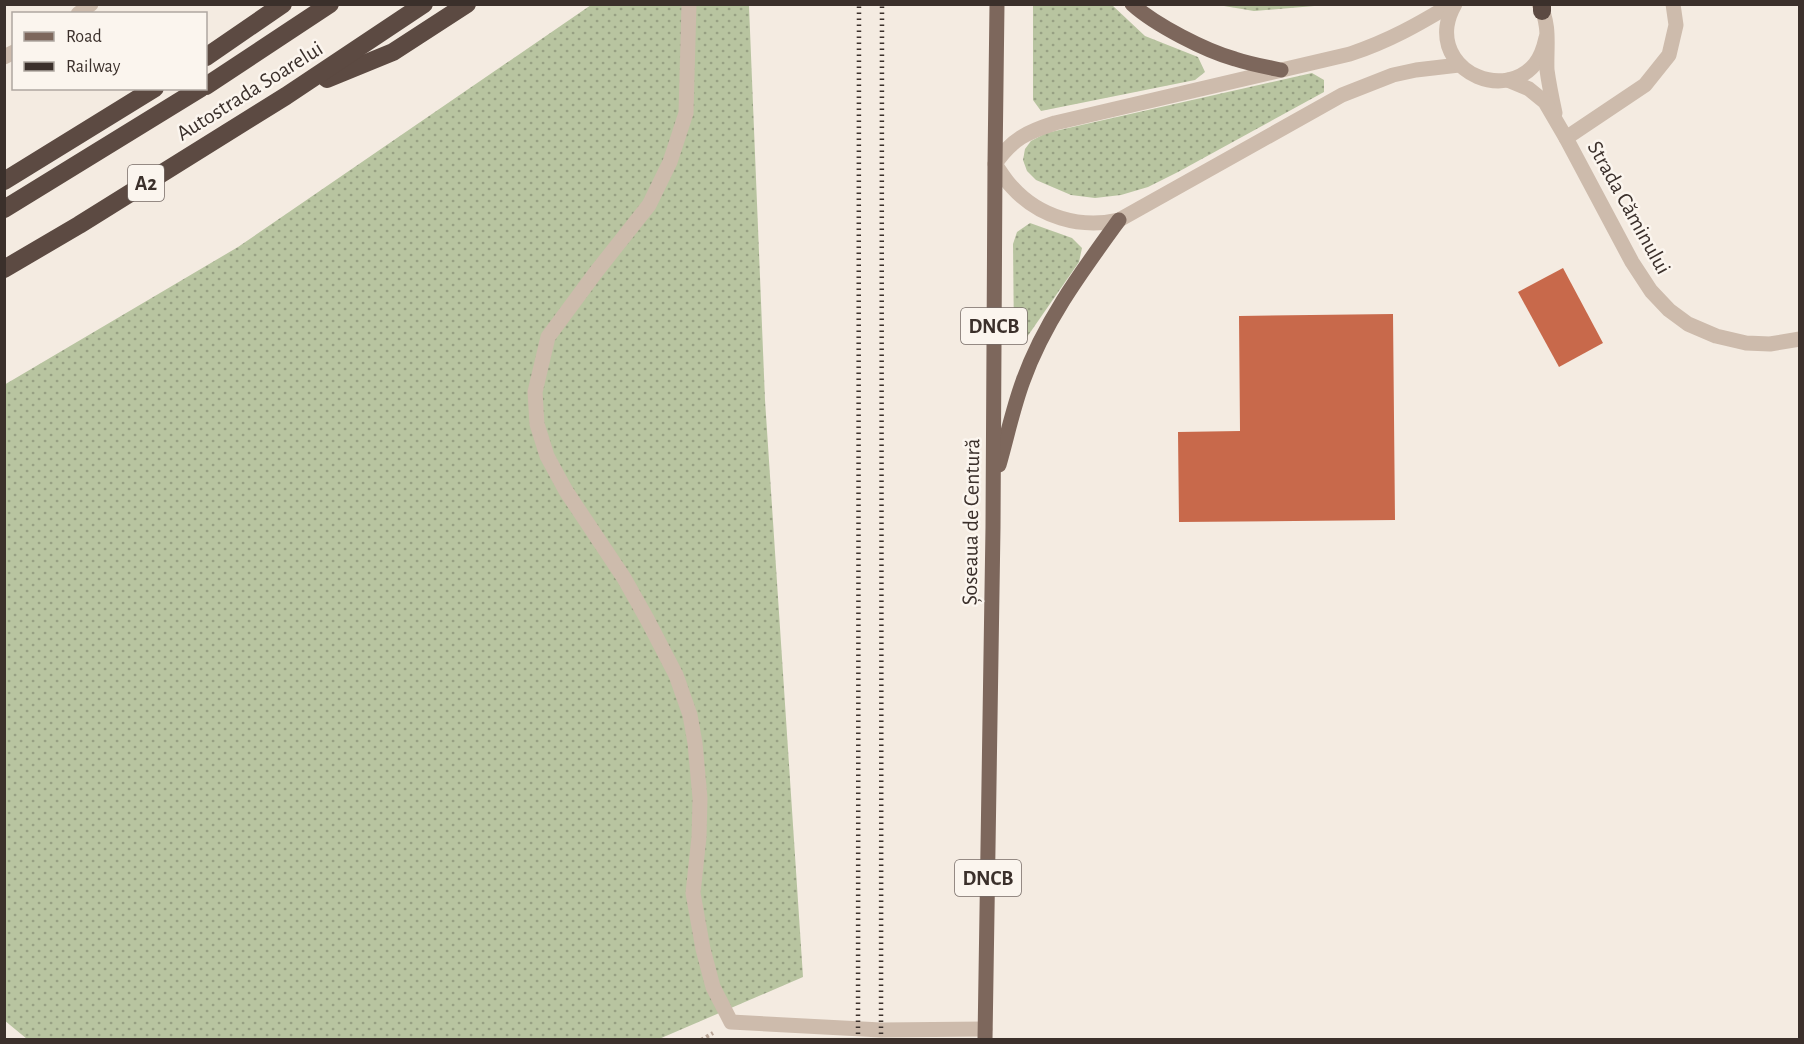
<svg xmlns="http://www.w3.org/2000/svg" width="1804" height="1044" font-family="'Alegreya Sans',sans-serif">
<defs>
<pattern id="grass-dots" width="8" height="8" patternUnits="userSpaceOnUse" patternTransform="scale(1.5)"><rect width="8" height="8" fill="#b8c4a0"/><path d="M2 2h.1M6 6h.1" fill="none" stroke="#97a083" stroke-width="1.8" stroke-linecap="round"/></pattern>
</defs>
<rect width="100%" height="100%" fill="#f4ebe1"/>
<g fill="url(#grass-dots)">
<polygon points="591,5 748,5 749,6 765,400 803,977 659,1039 27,1039 4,1020 4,385 238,247"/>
<polygon points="1033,5 1112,5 1145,36 1198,57 1205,72 1195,80 1041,111 1033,100"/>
<polygon points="1218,5 1326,5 1254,11"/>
<polygon points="1312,73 1324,80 1324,92 1178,172 1148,187 1121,195 1095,198 1071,195 1036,180 1027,171 1023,160 1025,149 1031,141 1046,133"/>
<polygon points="1030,223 1072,238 1082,248 1079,262 1027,337 1014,339 1013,244 1017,232"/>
</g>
<g fill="#c8694b">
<polygon points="1563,268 1603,343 1559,367 1518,292"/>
<polygon points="1393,314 1395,520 1179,522 1178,432 1240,431 1239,316"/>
</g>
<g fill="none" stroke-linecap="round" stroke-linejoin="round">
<polyline stroke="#b9a596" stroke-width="4" stroke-dasharray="3 3" stroke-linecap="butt" points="701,1040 713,1033"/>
<polyline stroke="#cdbbac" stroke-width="15" points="1566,138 1645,85 1669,55 1676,25 1673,4"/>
<g stroke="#cdbbac" stroke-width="15">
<polyline points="689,4 686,113 670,162 649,205 596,272 548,337 535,392 537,424 547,456 566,491 624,578 647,619 676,675 690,715 695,743 700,798 699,837 693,893 703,949 713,987 731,1022 881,1030 985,1029"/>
<polyline points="78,14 91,4"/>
<polyline points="4,57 14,52"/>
</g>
<g stroke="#cdbbac" stroke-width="15">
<path d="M1452,4c-35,21 -63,37 -102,50l-295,69c-28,9 -43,16 -60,41 5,7 10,16 17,23 27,30 68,42 107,33l223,-125 51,-20 23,-5 43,-5"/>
<path d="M1455,4c-4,7 -7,15 -8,22 -6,48 58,74 88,38 6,-7 9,-17 11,-26"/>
<path d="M1539,4c12,20 7,44 8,66 2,15 5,29 8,43"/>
<polyline points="1508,80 1529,89 1545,102 1566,138 1632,262 1651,291 1669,310 1688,324 1716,336 1746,343 1770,344 1800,339"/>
</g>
<g stroke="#7d675c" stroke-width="15">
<path d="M1132,4c23,21 74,47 103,55 15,5 31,8 46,11"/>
<path d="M999,465c8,-28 14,-57 24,-84 21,-59 59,-110 96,-161"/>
<polyline points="985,1040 993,527 995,164 997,4"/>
</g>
<g stroke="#5c4a42" stroke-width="18">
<polyline points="1542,4 1542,11"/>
<polyline points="206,57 283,4"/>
<polyline points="327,79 393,52 467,4"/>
<polyline points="206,86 330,4"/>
<polyline points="4,181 155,88"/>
<polyline points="4,209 201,88"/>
<polyline points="4,269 79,225 286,96 424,4"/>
</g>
<g stroke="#3b302b" stroke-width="4.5" stroke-dasharray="1.5 4.5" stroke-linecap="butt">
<polyline points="858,1040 859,4"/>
<polyline points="881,1040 882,4"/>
</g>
</g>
<g text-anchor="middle" stroke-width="5" stroke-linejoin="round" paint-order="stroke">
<g fill="#fbf5ee" stroke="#756b66" stroke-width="1.5">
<rect x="128" y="165" width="36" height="36" rx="4.5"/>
<rect x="961" y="308" width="66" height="36" rx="4.5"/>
<rect x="955" y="860" width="66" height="36" rx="4.5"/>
</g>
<g font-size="21" font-weight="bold" fill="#3b302b">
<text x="146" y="190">A2</text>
<text x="994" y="333">DNCB</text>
<text x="988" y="885">DNCB</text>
</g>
<g font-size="22" fill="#3b302b" stroke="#fbf5ee">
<text transform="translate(249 90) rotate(-32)" y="8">Autostrada Soarelui</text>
<text transform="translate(1630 207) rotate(61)" y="8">Strada Căminului</text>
<text transform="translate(970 522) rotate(-89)" y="8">Șoseaua de Centură</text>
</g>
</g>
<rect width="1804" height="1044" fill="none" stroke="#3b302b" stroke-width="12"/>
<rect x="12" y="12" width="195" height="78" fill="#fbf5ee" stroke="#aea6a0" stroke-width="1.5"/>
<rect x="24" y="32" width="30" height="9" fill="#7d675c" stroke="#aea6a0" stroke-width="1.5"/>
<text x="66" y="42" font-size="18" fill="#3b302b">Road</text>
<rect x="24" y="62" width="30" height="9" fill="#3b302b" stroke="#aea6a0" stroke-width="1.5"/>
<text x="66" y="72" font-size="18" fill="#3b302b">Railway</text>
</svg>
